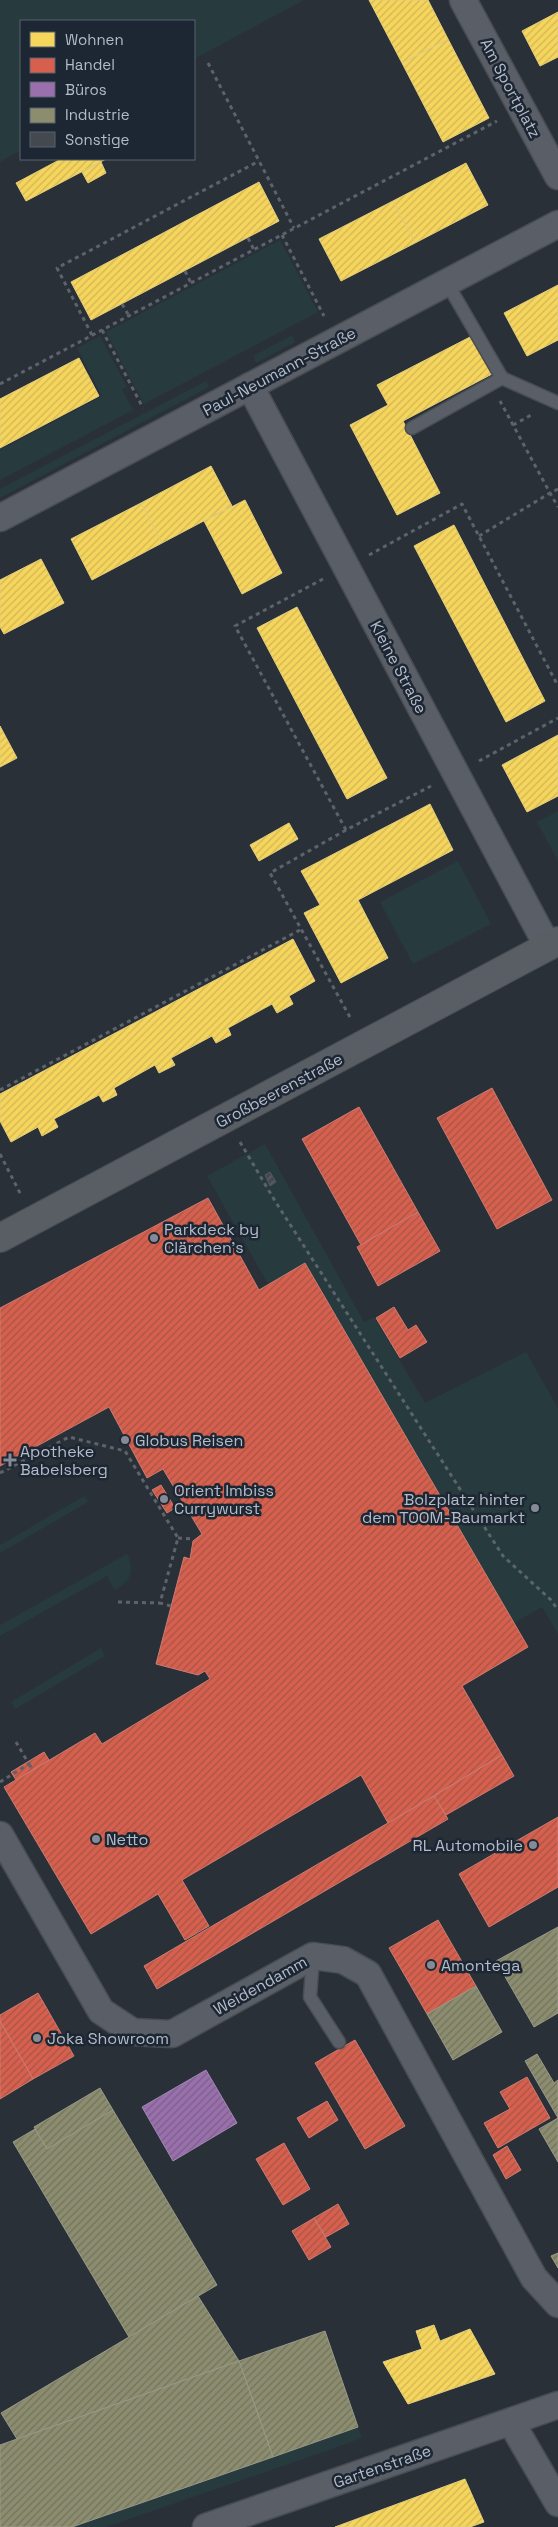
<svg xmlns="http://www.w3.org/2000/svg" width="558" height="2527" font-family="'Space Grotesk',sans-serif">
<defs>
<pattern id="homes-hatch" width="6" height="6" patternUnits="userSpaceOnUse" patternTransform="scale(1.25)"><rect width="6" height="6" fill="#f6d55c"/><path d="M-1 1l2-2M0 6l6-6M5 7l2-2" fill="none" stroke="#d0b656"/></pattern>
<pattern id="shops-hatch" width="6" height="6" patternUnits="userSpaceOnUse" patternTransform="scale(1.25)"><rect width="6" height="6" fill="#d6604d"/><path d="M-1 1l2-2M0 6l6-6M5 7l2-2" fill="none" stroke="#a65448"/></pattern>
<pattern id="offices-hatch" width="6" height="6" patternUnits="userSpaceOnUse" patternTransform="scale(1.25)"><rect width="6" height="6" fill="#9970ab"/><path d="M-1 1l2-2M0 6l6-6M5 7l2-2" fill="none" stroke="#7b5f8a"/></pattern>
<pattern id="industry-hatch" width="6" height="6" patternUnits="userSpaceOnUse" patternTransform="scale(1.25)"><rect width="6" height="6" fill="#8c8c6e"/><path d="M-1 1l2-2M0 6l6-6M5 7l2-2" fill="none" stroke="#72735f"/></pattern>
<pattern id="building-hatch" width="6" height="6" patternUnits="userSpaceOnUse" patternTransform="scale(1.25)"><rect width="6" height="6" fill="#444950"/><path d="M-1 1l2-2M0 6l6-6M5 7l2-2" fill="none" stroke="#5d6168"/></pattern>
</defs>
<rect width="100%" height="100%" fill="#2a3038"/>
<g fill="#273a3e">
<polygon points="0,0 304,0 194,59 194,21 21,21 21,150 0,162"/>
<polygon points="280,240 318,312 144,404 106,332"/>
<polygon points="292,335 295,342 256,363 253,356"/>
<polygon points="100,336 127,387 122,389 133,410 0,480 0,450 102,396 77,348"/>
<polygon points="206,381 209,387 0,498 0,489"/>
<polygon points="558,811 558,861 537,822"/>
<polygon points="458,861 491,924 413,964 380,902"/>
<polygon points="265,1144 364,1322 374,1317 425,1403 526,1352 558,1408 558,1634 542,1607 514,1623 305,1263 268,1284 207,1176"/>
<polygon points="84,1496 88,1502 0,1553 0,1545"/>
<path d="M127,1554c8,17 4,27 -12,36l-8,-14 -107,60v-11z"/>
<polygon points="101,1648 105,1656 15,1709 11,1702"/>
<polygon points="358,2427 362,2438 329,2450 106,2527 73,2527"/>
</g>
<g fill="url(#homes-hatch)" stroke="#e2ce7d">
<polygon points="369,0 428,0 448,39 402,63"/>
<polygon points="558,12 558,57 540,66 522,31"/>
<polygon points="448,39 489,118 443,142 402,63"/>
<polygon points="61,159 106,159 26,201 16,183"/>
<polygon points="101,162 106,173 88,183 82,172"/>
<polygon points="466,163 488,205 415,243 393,201"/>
<polygon points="259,182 279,221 91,320 71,282"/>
<polygon points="393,201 415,243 341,281 319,239"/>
<polygon points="558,285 558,340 527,356 504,313"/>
<polygon points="472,336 492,374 403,421 440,493 397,515 350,425 388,405 377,385"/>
<polygon points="79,358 99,396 0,448 0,399"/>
<polygon points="211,466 232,506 162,543 141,503"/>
<polygon points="245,500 282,573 242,594 204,521"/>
<polygon points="141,503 162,543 92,580 71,539"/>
<polygon points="454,525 545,701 506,722 414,546"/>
<polygon points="41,559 64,603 4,634 0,627 0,580"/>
<polygon points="297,607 387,778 347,799 257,628"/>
<polygon points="0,726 17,758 0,767"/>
<polygon points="558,735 558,796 527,812 502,765"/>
<polygon points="430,804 453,850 358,900 388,958 341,983 304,913 320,905 301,871"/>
<polygon points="289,823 298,839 259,861 250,845"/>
<polygon points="293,939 315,981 289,996 293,1004 277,1013 272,1004 228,1028 231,1035 216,1043 212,1036 171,1058 175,1065 159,1073 155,1065 114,1088 117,1095 103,1102 99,1095 54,1119 58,1127 42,1136 38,1127 11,1142 0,1121 0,1094"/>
<polygon points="434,2325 440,2341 470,2329 495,2374 408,2404 383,2362 422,2349 416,2331"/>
<polygon points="465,2479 484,2522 470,2527 335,2527"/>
</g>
<g fill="url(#shops-hatch)" stroke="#cc7c72">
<polygon points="492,1088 552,1200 497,1229 437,1118"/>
<polygon points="359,1107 418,1212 361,1245 302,1139"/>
<polygon points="208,1198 259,1290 305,1263 528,1647 462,1686 502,1755 388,1823 361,1775 182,1880 209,1926 185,1940 158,1894 91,1934 4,1787 95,1733 102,1744 210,1679 205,1671 198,1675 156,1664 184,1557 190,1559 193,1541 202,1534 163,1469 147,1478 109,1407 0,1466 0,1308"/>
<polygon points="418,1212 440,1251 378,1286 357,1247"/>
<polygon points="394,1307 408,1330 416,1325 427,1342 400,1358 376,1318"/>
<polygon points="161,1485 175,1508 167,1513 152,1490"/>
<polygon points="44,1752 49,1760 16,1780 11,1772"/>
<polygon points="502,1755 514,1776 446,1815 434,1796"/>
<polygon points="434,1796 448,1819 157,1989 144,1966"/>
<polygon points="558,1817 558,1887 489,1927 459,1874"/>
<polygon points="438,1920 476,1986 427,2014 389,1948"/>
<polygon points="38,1993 74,2056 33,2079 0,2021 0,2015"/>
<polygon points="0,2021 33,2079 0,2099"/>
<polygon points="355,2040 405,2126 365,2149 315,2063"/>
<polygon points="527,2077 550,2118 498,2148 484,2123 510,2109 500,2092"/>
<polygon points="327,2101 338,2120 309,2138 297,2118"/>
<polygon points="284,2143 310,2189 283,2205 256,2159"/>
<polygon points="507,2146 521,2170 506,2179 493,2155"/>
<polygon points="338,2204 349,2224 326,2237 314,2218"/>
<polygon points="314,2218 331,2247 309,2260 292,2231"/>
</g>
<polygon fill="url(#offices-hatch)" stroke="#a187b4" points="206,2070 237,2123 173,2161 142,2107"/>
<g fill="url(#industry-hatch)" stroke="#989a89">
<polygon points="558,1927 558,2013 534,2027 496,1961"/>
<polygon points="476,1986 502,2032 453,2060 427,2014"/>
<polygon points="537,2054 554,2083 558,2080 558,2162 539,2129 558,2118 525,2061"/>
<polygon points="100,2088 113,2110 47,2149 34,2127"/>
<polygon points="113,2110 217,2285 129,2337 13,2142 35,2129 47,2149"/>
<polygon points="558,2253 558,2268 551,2256"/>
<polygon points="198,2296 239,2361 17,2439 1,2413"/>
<polygon points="325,2331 358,2427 273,2457 239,2361"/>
<polygon points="239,2361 273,2457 72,2527 0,2527 0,2445"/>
</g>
<polygon fill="url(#building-hatch)" stroke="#52575f" points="270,1172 276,1182 270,1186 265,1175"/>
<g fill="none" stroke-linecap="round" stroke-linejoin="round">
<defs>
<g id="lane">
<polyline points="502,378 558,403"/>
<polyline points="412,428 502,378 447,283"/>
<polyline points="313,1956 310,1997 339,2042"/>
</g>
<g id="street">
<polyline points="463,0 558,176"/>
<polyline points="250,386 548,947"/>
<polyline points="0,518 558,224"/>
<polyline points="0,1835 101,2011 133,2032 172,2034 313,1956 343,1960 368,1974 534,2278 558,2304"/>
<polyline points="511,2422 558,2503"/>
<polyline points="206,2527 558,2405"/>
</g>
<polyline id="secondary" points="0,1238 558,941"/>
</defs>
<use href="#lane" stroke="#484c53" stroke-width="15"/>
<use href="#street" stroke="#484c53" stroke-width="29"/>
<use href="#secondary" stroke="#484c53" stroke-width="30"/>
<g stroke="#5d636a" stroke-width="3" stroke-dasharray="4 4" stroke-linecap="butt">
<polyline points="208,63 294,228"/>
<polyline points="282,235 324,316"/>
<polyline points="248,238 254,250"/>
<polyline points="185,271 191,283"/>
<polyline points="122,304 129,316"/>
<polyline points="102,330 143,408"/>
<polyline points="92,335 57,268 259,161"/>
<polyline points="0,384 497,121"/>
<polyline points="513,425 533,414"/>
<polyline points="558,489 550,493 558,507"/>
<polyline points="479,536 550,493 500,401"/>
<polyline points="369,555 462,504 558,686"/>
<polyline points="323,579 235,626 346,830 431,786"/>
<polyline points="479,761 558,718"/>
<polyline points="346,830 270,873 351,1019"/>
<polyline points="0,1090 300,930"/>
<polyline points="240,1142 275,1201 503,1556 551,1600 558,1610"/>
<polyline points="0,1154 21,1195"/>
<polyline points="0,1473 69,1437 125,1451 178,1538 160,1603 171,1606"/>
<polyline points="178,1538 194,1539"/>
<polyline points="118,1602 160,1603"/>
<polyline points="29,1764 33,1770"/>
<polyline points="0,1782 29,1764 16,1742"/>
</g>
<use href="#lane" stroke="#5a5e66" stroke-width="12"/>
<use href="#street" stroke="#5a5e66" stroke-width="26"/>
<use href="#secondary" stroke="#595d64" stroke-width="28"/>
</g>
<g fill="#848b96" stroke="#1d2633" stroke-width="2">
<circle cx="154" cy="1238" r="5"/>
<circle cx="125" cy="1440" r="5"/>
<path d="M7.5 1452.5h5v5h5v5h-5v5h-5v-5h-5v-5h5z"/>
<circle cx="164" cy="1499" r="5"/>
<circle cx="535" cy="1508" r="5"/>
<circle cx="96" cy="1839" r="5"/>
<circle cx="533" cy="1845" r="5"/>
<circle cx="431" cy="1965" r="5"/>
<circle cx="37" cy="2038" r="5"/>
</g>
<g text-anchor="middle" stroke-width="5" stroke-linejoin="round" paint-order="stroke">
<g font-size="16" fill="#b4bcc9" stroke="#1d2633">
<text transform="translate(511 88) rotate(62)" y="6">Am Sportplatz</text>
<text transform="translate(279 371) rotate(-28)" y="6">Paul-Neumann-Straße</text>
<text transform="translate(399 667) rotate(62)" y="6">Kleine Straße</text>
<text transform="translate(279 1090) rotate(-28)" y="6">Großbeerenstraße</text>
<text transform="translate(260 1985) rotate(-29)" y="6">Weidendamm</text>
<text transform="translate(382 2466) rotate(-19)" y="6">Gartenstraße</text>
</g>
<g font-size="16" fill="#b4bcc9" stroke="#1d2633" text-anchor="start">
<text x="164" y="1235">Parkdeck by<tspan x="164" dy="18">Clärchen's</tspan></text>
<text x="135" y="1446">Globus Reisen</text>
<text x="20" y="1457">Apotheke<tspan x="20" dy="18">Babelsberg</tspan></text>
<text x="174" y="1496">Orient Imbiss<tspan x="174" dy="18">Currywurst</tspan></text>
<text x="525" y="1505" text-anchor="end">Bolzplatz hinter<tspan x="525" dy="18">dem TOOM-Baumarkt</tspan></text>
<text x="106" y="1845">Netto</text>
<text x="523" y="1851" text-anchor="end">RL Automobile</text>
<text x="441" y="1971">Amontega</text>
<text x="47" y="2044">Joka Showroom</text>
</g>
</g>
<rect x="20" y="20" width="175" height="140" fill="#1d2633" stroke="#59626f"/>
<rect x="30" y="32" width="25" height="15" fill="#f6d55c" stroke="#59626f"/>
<text x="65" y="45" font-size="15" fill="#b4bcc9">Wohnen</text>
<rect x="30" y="58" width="25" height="15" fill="#d6604d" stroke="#59626f"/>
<text x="65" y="70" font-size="15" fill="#b4bcc9">Handel</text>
<rect x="30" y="82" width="25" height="15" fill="#9970ab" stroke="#59626f"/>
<text x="65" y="95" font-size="15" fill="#b4bcc9">Büros</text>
<rect x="30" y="108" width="25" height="15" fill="#8c8c6e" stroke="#59626f"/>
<text x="65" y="120" font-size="15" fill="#b4bcc9">Industrie</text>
<rect x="30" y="132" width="25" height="15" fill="#444950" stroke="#59626f"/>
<text x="65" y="145" font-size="15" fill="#b4bcc9">Sonstige</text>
</svg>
